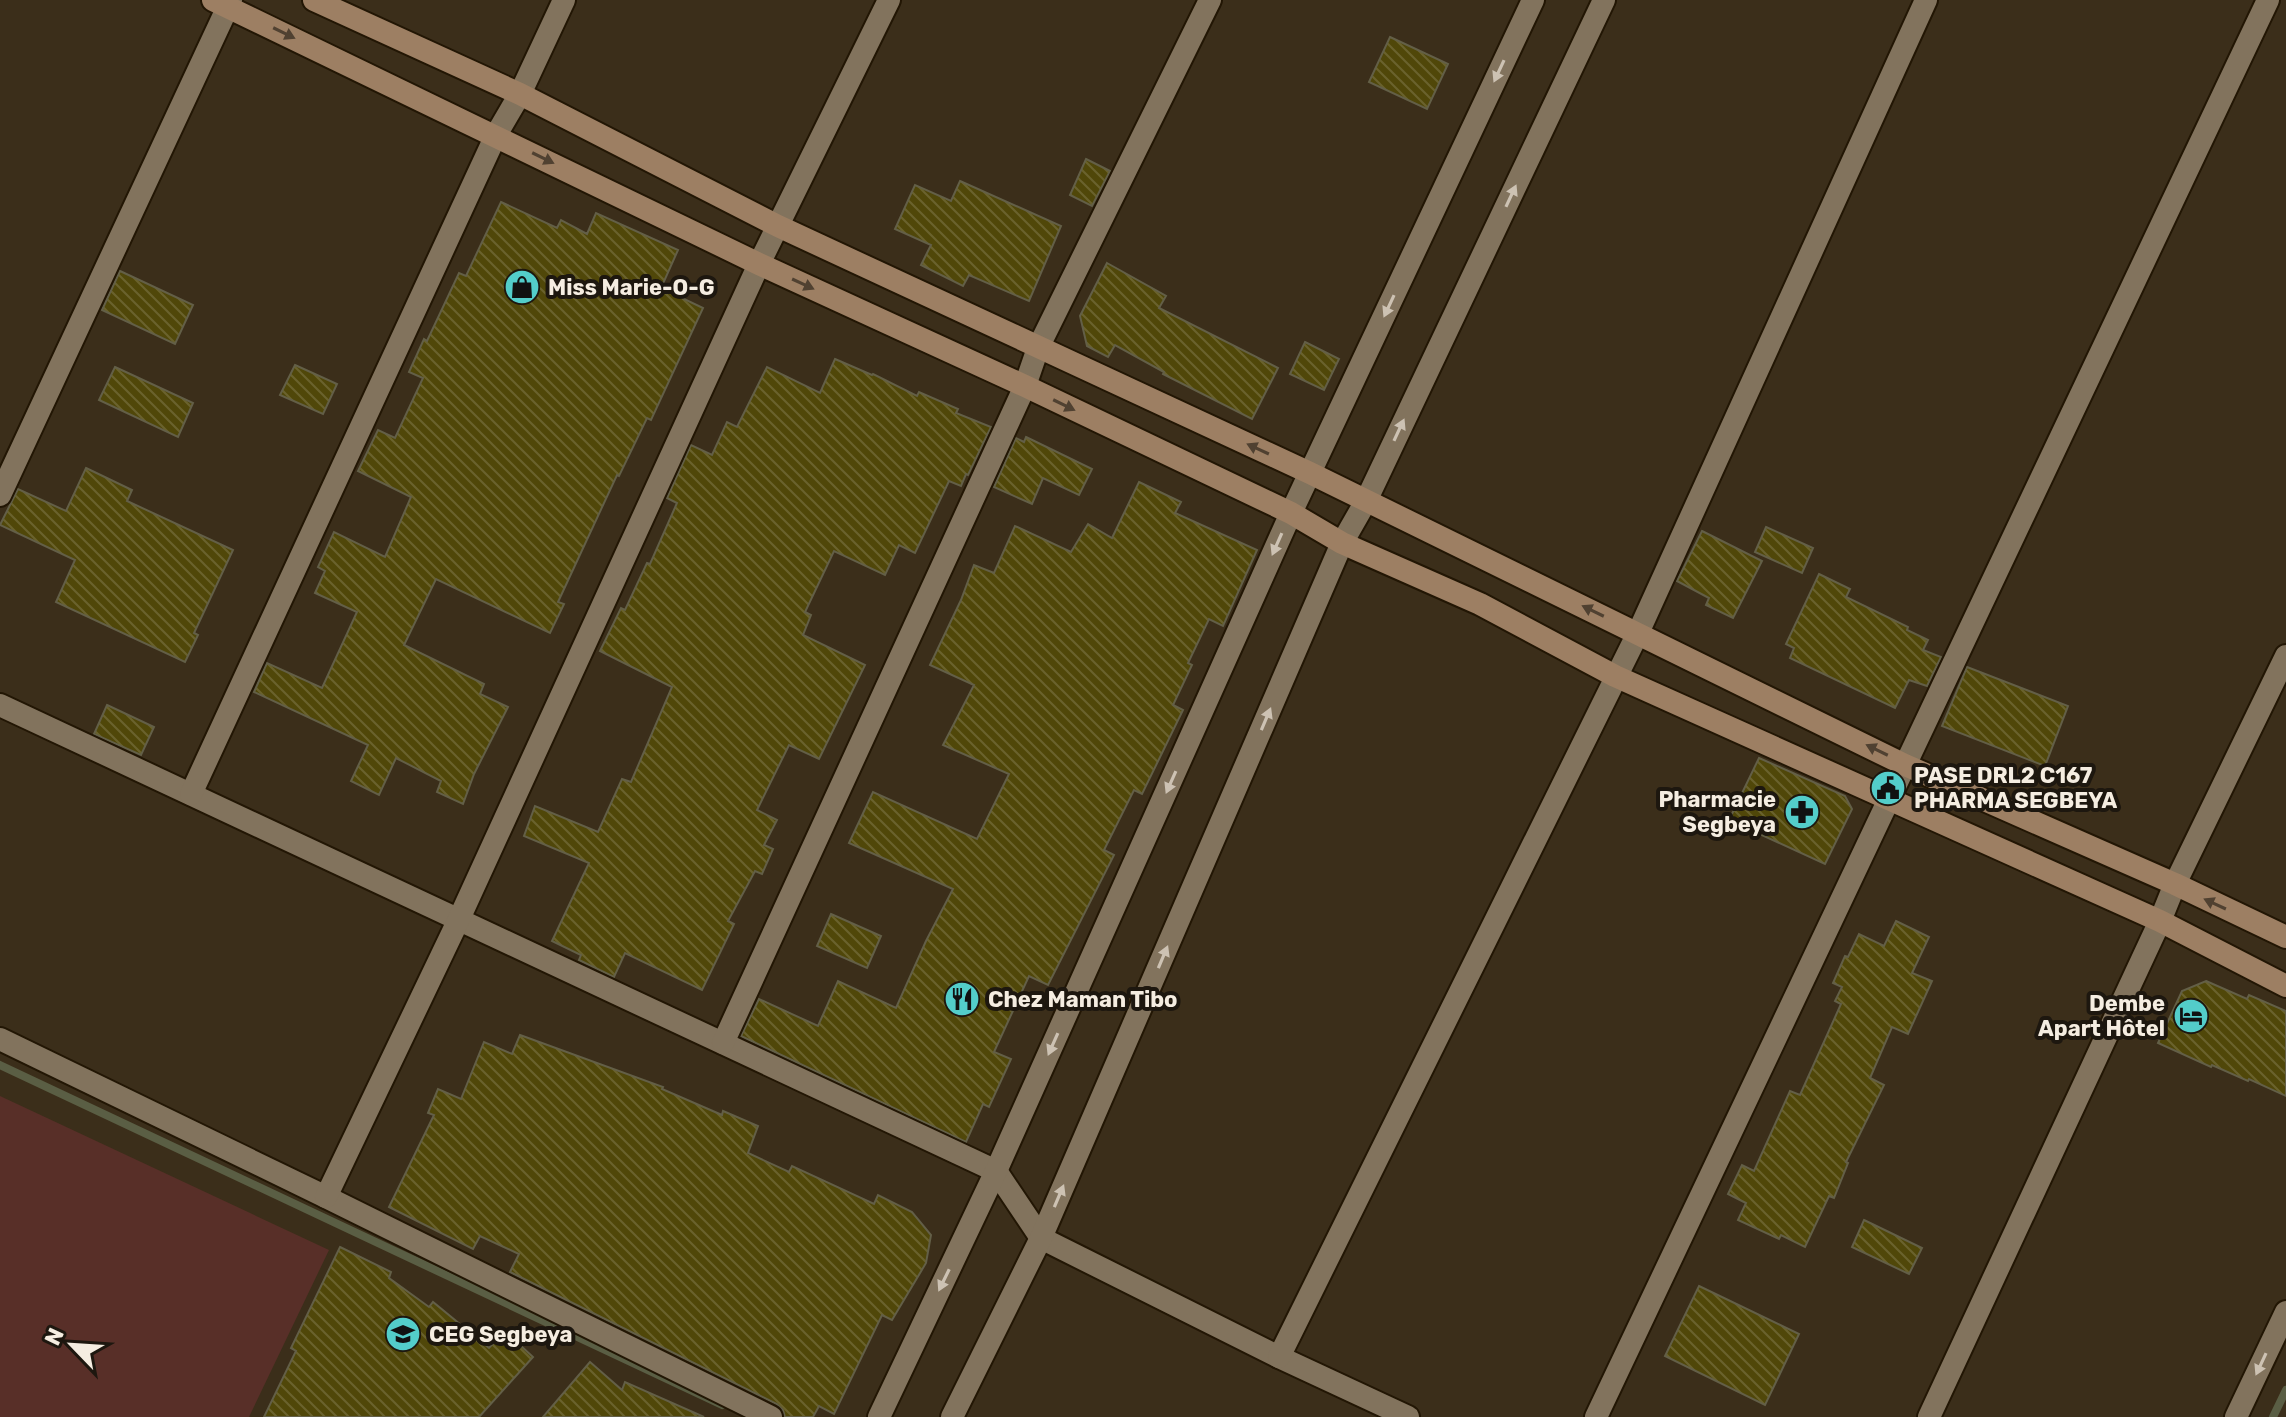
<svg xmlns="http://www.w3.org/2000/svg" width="2286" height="1417" font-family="Rubik,sans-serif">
<defs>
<pattern id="building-back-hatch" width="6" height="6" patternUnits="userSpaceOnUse" patternTransform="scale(2)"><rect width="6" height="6" fill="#504709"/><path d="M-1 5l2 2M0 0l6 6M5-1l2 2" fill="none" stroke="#6a622d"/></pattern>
</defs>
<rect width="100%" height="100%" fill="#3b2e1a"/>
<polygon fill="#582f28" points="0,1096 329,1250 249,1417 0,1417"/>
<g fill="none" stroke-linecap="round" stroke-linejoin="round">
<g stroke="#5a5e44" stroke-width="8">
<polyline points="0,1065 722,1405"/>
<polyline points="2273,1417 2286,1390"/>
</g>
</g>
<g fill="url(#building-back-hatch)" stroke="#635f47" stroke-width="2">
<polygon points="1390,37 1448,64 1427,109 1369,82"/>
<polygon points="1086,159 1110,171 1092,206 1070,195"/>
<polygon points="960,181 1061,226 1029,301 969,275 963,286 921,265 931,245 895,229 915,185 951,201"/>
<polygon points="501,202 557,228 561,220 587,234 596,213 678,250 661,288 703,308 651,420 647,418 619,476 617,475 558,602 564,604 550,633 436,579 404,645 484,684 480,694 508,707 474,774 463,804 437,792 441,781 396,758 379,795 351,781 368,745 254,692 267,663 322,688 357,612 315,593 325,571 318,567 334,532 385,557 411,497 358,471 378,430 395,438 423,378 409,372 424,339 427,341 459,273 466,276"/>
<polygon points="1107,263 1166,296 1159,308 1278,368 1252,419 1163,374 1164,372 1115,345 1108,357 1087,346 1080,316"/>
<polygon points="120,271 193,305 175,344 102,310"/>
<polygon points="1305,342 1339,359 1324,390 1290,374"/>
<polygon points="835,359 872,375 873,374 917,396 919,392 958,409 956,413 991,427 968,475 966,474 961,486 949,481 915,553 899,545 885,575 834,551 805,612 811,615 803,635 865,665 819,759 789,745 757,810 777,820 764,845 773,849 762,874 755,871 728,921 734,924 702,990 625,953 614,977 579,960 581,955 552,941 589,863 524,836 535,806 598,832 622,779 631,782 672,687 600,651 621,608 625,610 647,563 650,564 677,503 667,498 691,445 712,455 727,422 737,427 767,367 820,393"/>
<polygon points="295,365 337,384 323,414 280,395"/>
<polygon points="115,367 193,403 178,437 99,400"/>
<polygon points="1026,437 1092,469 1079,495 1043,478 1032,504 994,487 1016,438 1024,442"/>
<polygon points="86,468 132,490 127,501 233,550 194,633 198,635 185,662 56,602 75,560 0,525 18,489 66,511"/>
<polygon points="1139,482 1181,502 1175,513 1257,550 1223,626 1209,619 1188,663 1192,665 1173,705 1183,710 1142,794 1134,790 1104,850 1114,855 1048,985 1029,976 994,1052 1011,1059 989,1107 983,1104 966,1142 741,1036 759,999 818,1026 838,981 896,1008 926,941 953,889 849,843 873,792 977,839 1009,774 943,745 974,685 930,665 961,600 974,565 994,573 1015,526 1071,552 1088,524 1112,538"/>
<polygon points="1766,527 1813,548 1802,573 1755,552"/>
<polygon points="1702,531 1762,561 1733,618 1706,605 1709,598 1677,581"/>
<polygon points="1819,574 1850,589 1846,597 1908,627 1907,630 1928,640 1923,650 1941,657 1927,686 1909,680 1895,708 1790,658 1794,648 1786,644"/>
<polygon points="1967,667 2068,706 2045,766 1942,726"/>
<polygon points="107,705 154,727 141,755 94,734"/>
<polygon points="1759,758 1845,796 1852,809 1825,864 1729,820"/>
<polygon points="831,914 881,936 867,968 817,946"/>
<polygon points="1896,921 1929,937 1912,973 1932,981 1908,1034 1892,1027 1870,1078 1884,1085 1846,1162 1848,1163 1834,1198 1829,1196 1805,1247 1781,1235 1779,1239 1738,1220 1746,1203 1728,1194 1742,1165 1754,1171 1790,1091 1800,1095 1841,1004 1835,1001 1842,987 1833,983 1845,956 1848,957 1859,934 1884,946"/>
<polygon points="2206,981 2247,999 2249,995 2286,1011 2286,1096 2249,1079 2248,1081 2212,1065 2211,1067 2158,1043 2182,991"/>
<polygon points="520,1035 663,1087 662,1089 722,1115 723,1111 758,1126 748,1153 789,1172 792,1166 874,1204 878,1195 912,1212 931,1235 926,1263 892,1320 882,1315 834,1414 819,1406 813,1417 785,1417 783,1410 777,1404 510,1272 519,1254 480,1236 473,1249 389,1207 434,1115 428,1113 438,1089 461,1099 484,1042 512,1054"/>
<polygon points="1864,1220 1922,1248 1909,1274 1852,1247"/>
<polygon points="340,1247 391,1272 389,1278 429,1307 433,1302 489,1348 505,1331 533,1357 479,1417 264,1417 296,1351 291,1348"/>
<polygon points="1699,1286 1799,1334 1765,1405 1665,1356"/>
<polygon points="590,1362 622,1390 625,1382 704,1417 543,1417"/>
</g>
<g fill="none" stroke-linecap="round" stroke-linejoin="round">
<defs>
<g id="minor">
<polyline points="0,495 231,0"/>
<polyline points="0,705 996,1171 1041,1238 1279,1357 1408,1417"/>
<polyline points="191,794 496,135 520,94 564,0"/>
<polyline points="0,1039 326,1197 771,1417"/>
<polyline points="723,1043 1025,386 1038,348 1210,0"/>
<polyline points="326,1197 459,919 759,264 889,0"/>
<polyline points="1279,1357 1638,633 1926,0"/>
<polyline points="1596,1417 2268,0"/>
<polyline points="1929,1417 2160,921 2175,884 2286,656"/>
<polyline points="2236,1417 2286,1312"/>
</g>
<g id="tertiary">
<polyline points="879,1417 996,1171 1291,513 1533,0"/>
<polyline points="952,1417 1041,1238 1342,543 1366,501 1604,0"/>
</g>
<g id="secondary">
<polyline points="213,0 759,264 1025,386 1291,513 1342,543 1480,604 1615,676 2160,921 2286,986"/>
<polyline points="314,0 520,94 778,226 1310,473 1905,765 2175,884 2286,937"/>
</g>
</defs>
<use href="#minor" stroke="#221604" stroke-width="26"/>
<use href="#tertiary" stroke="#221604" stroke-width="26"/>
<use href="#secondary" stroke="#221604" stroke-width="26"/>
<use href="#minor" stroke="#82735d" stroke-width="22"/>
<use href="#tertiary" stroke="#82735d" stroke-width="22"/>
<use href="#secondary" stroke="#9d7f63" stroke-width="22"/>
</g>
<defs><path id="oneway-solid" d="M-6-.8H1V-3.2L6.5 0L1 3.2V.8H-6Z" transform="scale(2)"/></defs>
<g fill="#504131">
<use href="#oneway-solid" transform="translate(284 33) rotate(26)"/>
<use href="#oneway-solid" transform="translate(543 158) rotate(26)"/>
<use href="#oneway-solid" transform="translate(803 284) rotate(25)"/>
<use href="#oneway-solid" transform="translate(1064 405) rotate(26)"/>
<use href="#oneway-solid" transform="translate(1258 449) rotate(-155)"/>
<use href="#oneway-solid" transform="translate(1593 611) rotate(-154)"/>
<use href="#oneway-solid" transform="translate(1877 750) rotate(-154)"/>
<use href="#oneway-solid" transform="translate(2215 904) rotate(-155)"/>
</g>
<g fill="#cdc2b3">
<use href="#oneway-solid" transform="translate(1499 71) rotate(115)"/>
<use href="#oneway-solid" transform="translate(1511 196) rotate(-65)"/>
<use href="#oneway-solid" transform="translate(1389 306) rotate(115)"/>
<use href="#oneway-solid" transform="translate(1399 430) rotate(-65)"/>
<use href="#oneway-solid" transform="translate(1277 544) rotate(114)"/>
<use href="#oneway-solid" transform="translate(1266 719) rotate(-67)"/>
<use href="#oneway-solid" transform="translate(1171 782) rotate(114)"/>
<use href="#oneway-solid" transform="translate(1163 957) rotate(-67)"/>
<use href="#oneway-solid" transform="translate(1053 1044) rotate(114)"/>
<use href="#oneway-solid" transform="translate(1059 1196) rotate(-67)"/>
<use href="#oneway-solid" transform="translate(944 1280) rotate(116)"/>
<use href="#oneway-solid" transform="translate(2261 1364) rotate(115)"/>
</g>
<defs>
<symbol id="shop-disc" viewBox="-11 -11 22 22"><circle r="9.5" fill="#53cdca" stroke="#1d170f"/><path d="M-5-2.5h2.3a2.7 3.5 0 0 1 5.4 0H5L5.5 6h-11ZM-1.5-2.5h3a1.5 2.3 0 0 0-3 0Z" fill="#111"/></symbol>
<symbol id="civic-disc" viewBox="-11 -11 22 22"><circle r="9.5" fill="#53cdca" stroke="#1d170f"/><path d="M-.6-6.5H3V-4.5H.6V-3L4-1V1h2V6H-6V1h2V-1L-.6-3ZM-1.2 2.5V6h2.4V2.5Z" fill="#111"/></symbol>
<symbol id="pharmacy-disc" viewBox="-11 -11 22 22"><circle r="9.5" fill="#53cdca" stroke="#1d170f"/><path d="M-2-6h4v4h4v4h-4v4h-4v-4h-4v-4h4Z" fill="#111"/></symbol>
<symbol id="restaurant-disc" viewBox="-11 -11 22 22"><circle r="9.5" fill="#53cdca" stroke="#1d170f"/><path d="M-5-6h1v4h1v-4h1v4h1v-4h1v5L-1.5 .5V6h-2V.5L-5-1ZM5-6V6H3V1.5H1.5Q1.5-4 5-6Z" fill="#111"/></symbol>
<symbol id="hotel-disc" viewBox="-11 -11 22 22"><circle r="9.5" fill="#53cdca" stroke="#1d170f"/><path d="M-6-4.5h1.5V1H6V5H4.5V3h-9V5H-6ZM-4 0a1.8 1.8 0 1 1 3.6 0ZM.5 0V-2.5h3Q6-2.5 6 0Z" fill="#111"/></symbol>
<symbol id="university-disc" viewBox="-11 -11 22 22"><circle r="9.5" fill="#53cdca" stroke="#1d170f"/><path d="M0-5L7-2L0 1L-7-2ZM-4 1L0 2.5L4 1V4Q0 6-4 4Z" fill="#111"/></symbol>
</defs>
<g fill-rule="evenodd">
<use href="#shop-disc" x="502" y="267" width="40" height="40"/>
<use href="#civic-disc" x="1868" y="768" width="40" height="40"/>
<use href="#pharmacy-disc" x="1782" y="792" width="40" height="40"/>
<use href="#restaurant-disc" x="942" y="979" width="40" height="40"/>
<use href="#hotel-disc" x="2171" y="996" width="40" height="40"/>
<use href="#university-disc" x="383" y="1314" width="40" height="40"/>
</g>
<g text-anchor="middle" stroke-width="8" stroke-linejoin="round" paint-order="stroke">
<g font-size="22" font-weight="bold" fill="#f5ede1" stroke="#1d170f" text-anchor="start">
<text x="548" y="295">Miss Marie-O-G</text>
<text x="1914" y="783">PASE DRL2 C167<tspan x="1914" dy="25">PHARMA SEGBEYA</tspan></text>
<text x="1776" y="807" text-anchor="end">Pharmacie<tspan x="1776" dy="25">Segbeya</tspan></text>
<text x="988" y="1007">Chez Maman Tibo</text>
<text x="2165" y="1011" text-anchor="end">Dembe<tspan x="2165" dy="25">Apart Hôtel</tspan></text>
<text x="429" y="1342">CEG Segbeya</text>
</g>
</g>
<g transform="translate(72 1345) rotate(295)" stroke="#1d170f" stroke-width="6" paint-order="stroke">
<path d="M0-6L14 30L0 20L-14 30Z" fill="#f5ede1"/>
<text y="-12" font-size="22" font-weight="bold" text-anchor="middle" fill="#f5ede1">N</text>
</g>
</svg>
